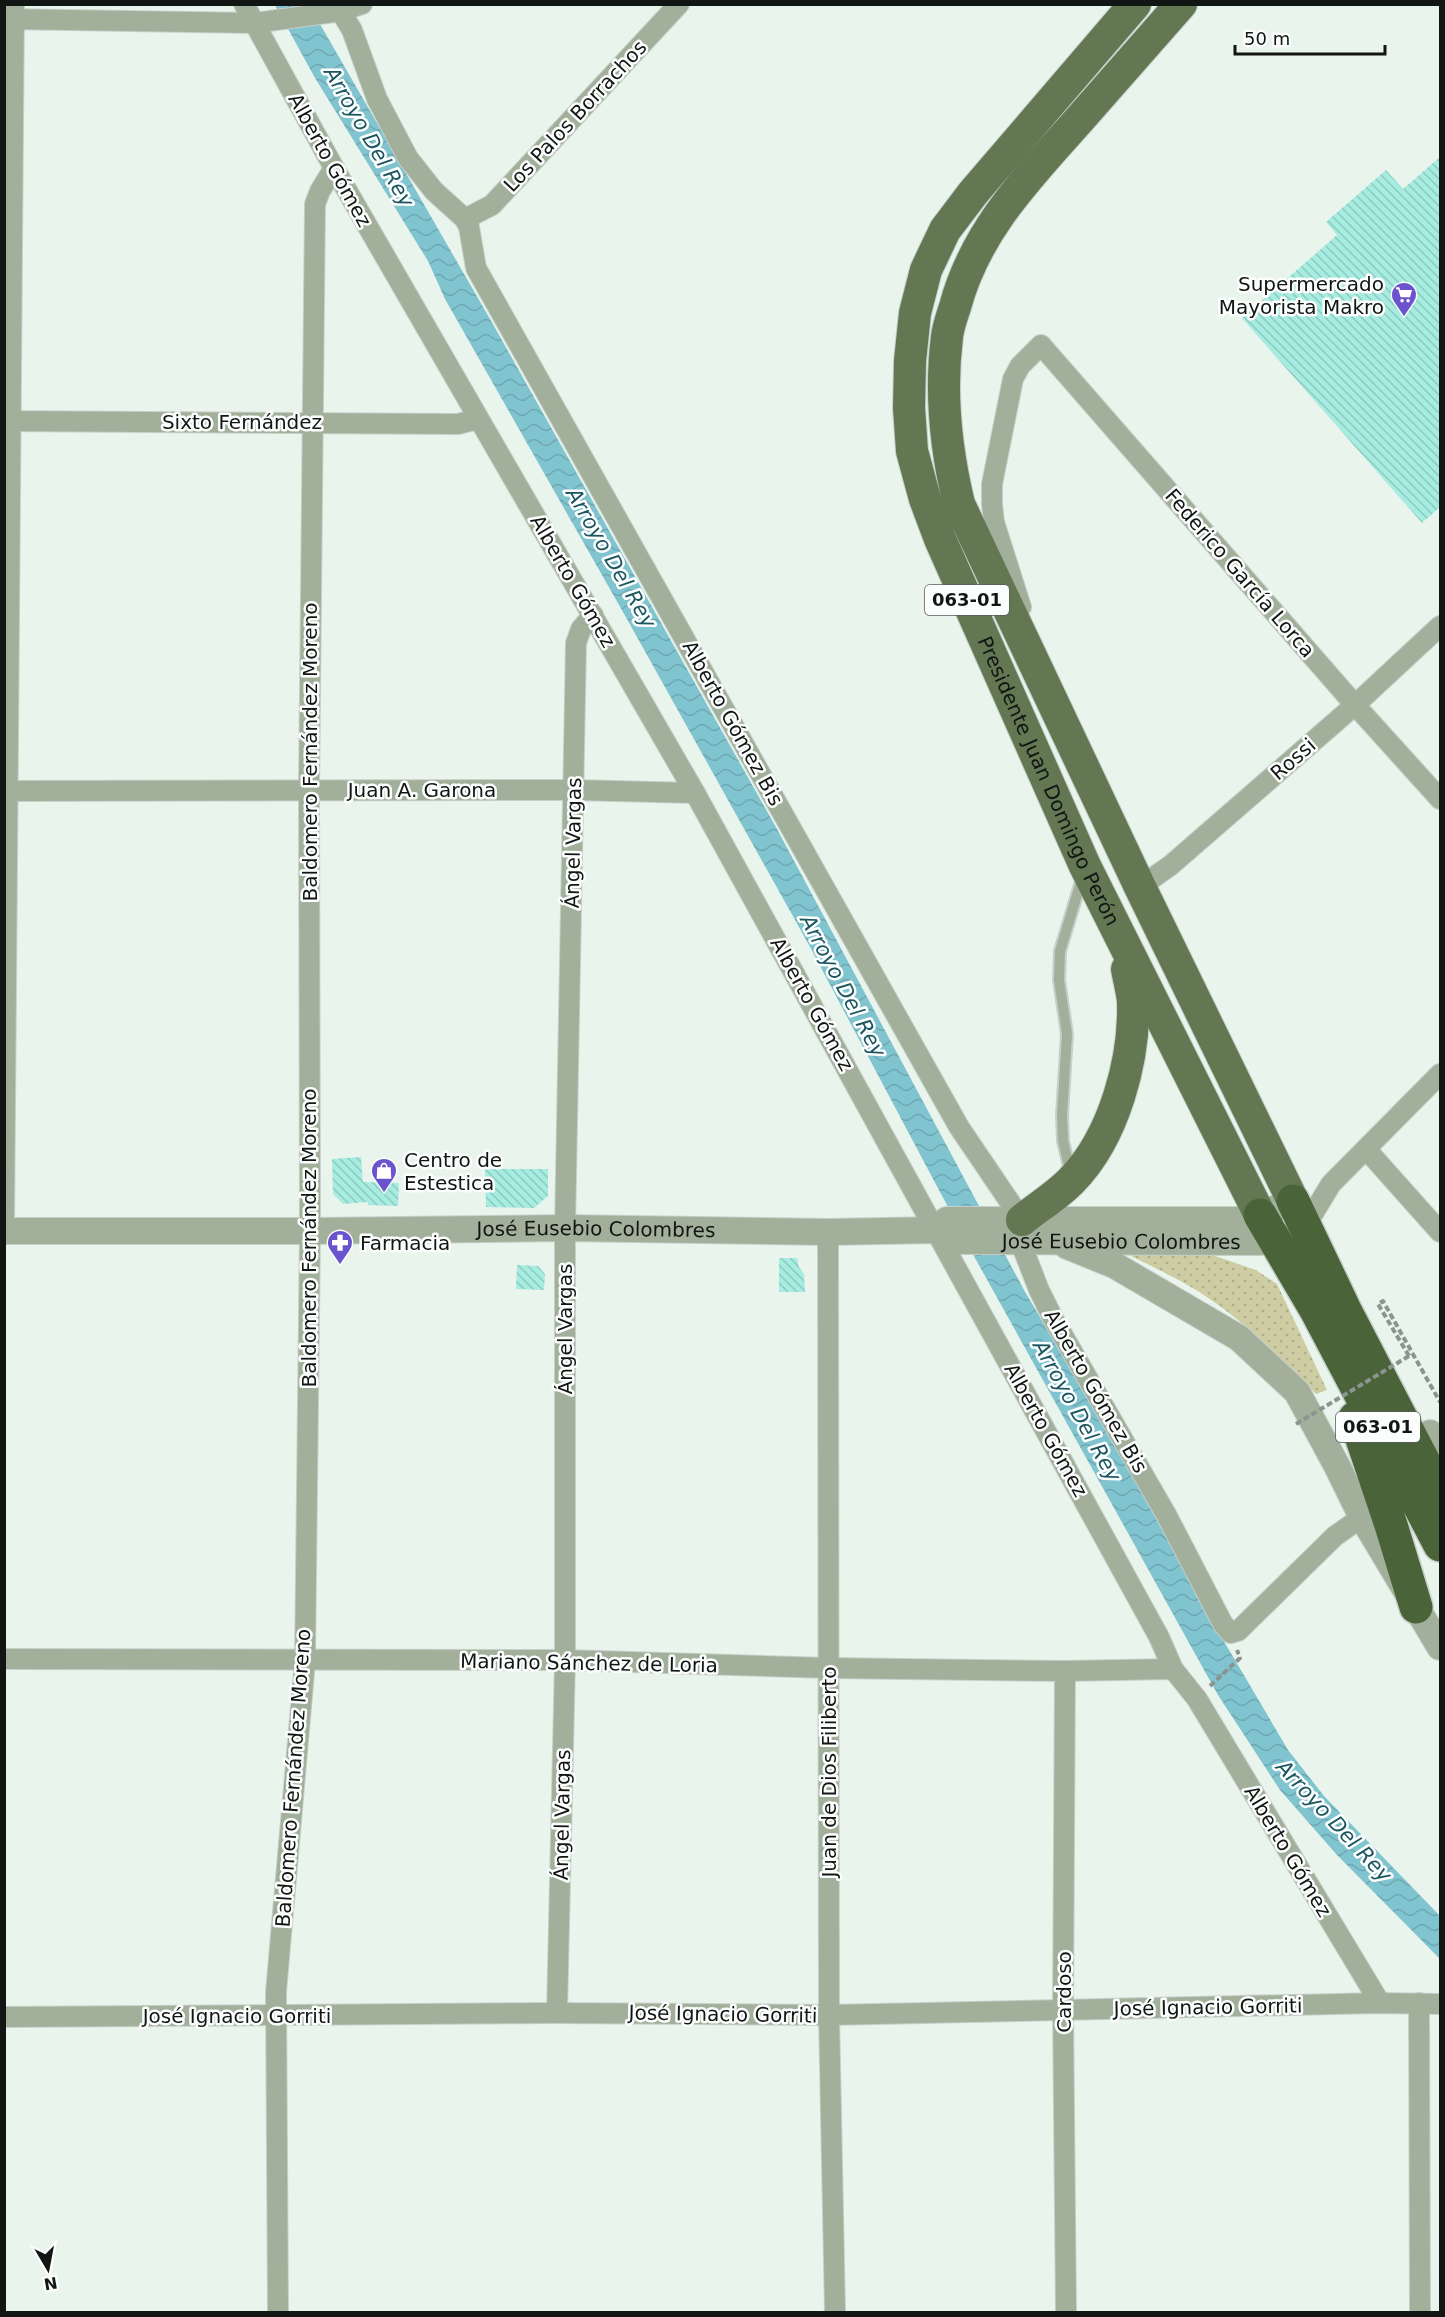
<svg xmlns="http://www.w3.org/2000/svg" width="1445" height="2317" font-family="'DejaVu Sans',sans-serif">
<defs>
<pattern id="park-dots" width="8" height="8" patternUnits="userSpaceOnUse" patternTransform="scale(1.5)"><rect width="8" height="8" fill="#cdcca3"/><path d="M2 2h.1M6 6h.1" fill="none" stroke="#afae8b" stroke-width="1.8" stroke-linecap="round"/></pattern>
<pattern id="water-waves" width="16" height="10" patternUnits="userSpaceOnUse" patternTransform="scale(1.5)"><rect width="16" height="10" fill="#80c4d0"/><path d="M0 5q4-4 8 0t8 0" fill="none" stroke="#6ea8b2"/></pattern>
<pattern id="building-back-hatch" width="6" height="6" patternUnits="userSpaceOnUse" patternTransform="scale(1.5)"><rect width="6" height="6" fill="#a6ece1"/><path d="M-1 5l2 2M0 0l6 6M5-1l2 2" fill="none" stroke="#8ecac0"/></pattern>
</defs>
<rect width="100%" height="100%" fill="#e9f4ed"/>
<path fill="url(#park-dots)" d="M1121,1251l91,4 44,15 21,14 50,106 -11,4c-30,-30 -60,-62 -95,-87 -30,-23 -66,-39 -100,-56z"/>
<polygon fill="url(#water-waves)" points="275,5 309,5 490,319 777,829 1024,1290 1121,1454 1222,1638 1288,1750 1324,1796 1440,1916 1440,1959 1337,1855 1280,1790 1218,1695 975,1258 809,945 623,612 445,299 428,261 315,78"/>
<g fill="url(#building-back-hatch)">
<polygon points="1440,157 1440,507 1422,523 1242,318 1337,235 1326,222 1386,170 1403,189"/>
<polygon points="361,1157 363,1182 399,1183 398,1206 368,1205 368,1202 343,1204 333,1194 332,1159"/>
<polygon points="485,1169 548,1169 548,1196 534,1208 486,1207"/>
<polygon points="779,1258 797,1258 799,1267 804,1274 805,1292 779,1292"/>
<polygon points="517,1265 538,1266 545,1274 544,1290 516,1289"/>
</g>
<g fill="none" stroke-linecap="round" stroke-linejoin="round">
<defs>
<polyline id="service" points="1071,1175 1063,1141 1062,1115 1067,1034 1059,980 1060,951 1083,875"/>
<g id="minor">
<polyline points="244,4 334,168 695,793 1159,1637 1173,1669 1197,1699 1380,2003"/>
<polyline points="336,4 352,30 377,99 408,158 434,191 465,219 469,227 476,268 959,1127 1022,1220"/>
<polyline points="4,19 254,23 341,11 362,4"/>
<polyline points="465,219 492,205 679,4"/>
<polyline points="4,421 458,424 478,419"/>
<polyline points="1021,607 994,522 992,504 992,484 1013,379 1020,366 1041,345 1355,705 1440,799"/>
<polyline points="4,791 574,790 695,793"/>
<polyline points="1140,887 1171,865 1355,705 1440,626"/>
<polyline points="1366,1149 1440,1232"/>
<polyline points="1305,1227 1331,1184 1440,1074"/>
<polyline points="4,1229 14,4"/>
<polyline points="828,1232 829,2015 835,2312"/>
<polyline points="1020,1241 1039,1290 1054,1320 1167,1516 1223,1624 1231,1633 1238,1631 1335,1536 1362,1517"/>
<polyline points="4,1659 565,1660 828,1668 1065,1671 1173,1669"/>
<polyline points="1065,1671 1063,2010 1066,2312"/>
<polyline points="1419,2003 1420,2312"/>
<polyline points="557,2013 565,1660 565,1228 576,643 581,629 593,615"/>
<polyline points="4,2017 557,2013 829,2015 1380,2003 1440,2004"/>
<polyline points="278,2312 276,1992 305,1661 310,1231 309,790 315,204 320,191 334,168"/>
</g>
<g id="tertiary">
<polyline points="937,1230 947,1220 1241,1220 1260,1215 1293,1201"/>
<path id="s1" d="M4,1231h306l255,-3 263,4 109,-2 22,11 299,1 19,-1 14,-5"/>
<polyline points="1067,1246 1114,1265 1239,1338 1297,1392 1337,1466 1362,1517 1440,1647"/>
<polyline points="1430,1433 1440,1451"/>
</g>
<g id="primary">
<path id="s2" d="M1135,4l-162,189 -28,37 -19,40 -11,43 -5,48 -1,47 3,43 13,48 15,40 145,327 175,349"/>
<path d="M1181,4c-34,39 -68,77 -102,116 -51,57 -104,111 -124,187 -3,9 -7,20 -8,30 -7,55 -1,113 12,167l181,383 153,314"/>
<path d="M1022,1220c16,-13 36,-25 50,-40 42,-43 63,-120 61,-179 -1,-10 -4,-21 -6,-32"/>
</g>
<g id="motorway">
<polyline points="1293,1201 1345,1310 1440,1493"/>
<polyline points="1260,1215 1316,1310 1440,1545"/>
<polyline points="1355,1418 1391,1525 1416,1607"/>
</g>
</defs>
<use href="#service" stroke="#c6d0ca" stroke-width="14"/>
<use href="#minor" stroke="#c6d0ca" stroke-width="22"/>
<use href="#tertiary" stroke="#c6d0ca" stroke-width="28"/>
<use href="#primary" stroke="#c6d0ca" stroke-width="34"/>
<use href="#motorway" stroke="#c6d0ca" stroke-width="36"/>
<g stroke="#8c948f" stroke-width="4" stroke-dasharray="6 3" stroke-linecap="butt">
<polyline points="1409,1356 1378,1304 1383,1301 1440,1402"/>
<polyline points="1210,1686 1240,1658 1237,1650"/>
</g>
<use href="#service" stroke="#a2af9a" stroke-width="10"/>
<use href="#minor" stroke="#a2af9a" stroke-width="20"/>
<use href="#tertiary" stroke="#a2af9a" stroke-width="26"/>
<use href="#primary" stroke="#627752" stroke-width="32"/>
<use href="#motorway" stroke="#4b6338" stroke-width="33"/>
<polyline stroke="#8c948f" stroke-width="4" stroke-dasharray="6 3" stroke-linecap="butt" points="1296,1424 1409,1356"/>
</g>
<defs>
<symbol id="supermarket-pin" viewBox="-11 -11 22 30"><path d="M0 17L-7.5 6A9.5 9.5 0 1 1 7.5 6Z" fill="#6b53cd" stroke="#fcfefd"/><path d="M-6-5.5h2.5l.6 2H6L4.5 2H-2.5L-4.4-4H-6ZM-1.5 3.2a1.3 1.3 0 1 0 .1 0ZM3 3.2a1.3 1.3 0 1 0 .1 0Z" fill="#fff"/></symbol>
<symbol id="shop-pin" viewBox="-11 -11 22 30"><path d="M0 17L-7.5 6A9.5 9.5 0 1 1 7.5 6Z" fill="#6b53cd" stroke="#fcfefd"/><path d="M-5-2.5h2.3a2.7 3.5 0 0 1 5.4 0H5L5.5 6h-11ZM-1.5-2.5h3a1.5 2.3 0 0 0-3 0Z" fill="#fff"/></symbol>
<symbol id="pharmacy-pin" viewBox="-11 -11 22 30"><path d="M0 17L-7.5 6A9.5 9.5 0 1 1 7.5 6Z" fill="#6b53cd" stroke="#fcfefd"/><path d="M-2-6h4v4h4v4h-4v4h-4v-4h-4v-4h4Z" fill="#fff"/></symbol>
</defs>
<g fill-rule="evenodd">
<use href="#supermarket-pin" x="1389" y="280" width="30" height="40"/>
<use href="#shop-pin" x="369" y="1156" width="30" height="40"/>
<use href="#pharmacy-pin" x="325" y="1228" width="30" height="40"/>
</g>
<g text-anchor="middle" stroke-width="5" stroke-linejoin="round" paint-order="stroke">
<g fill="#fcfefd" stroke="#585b59" stroke-width="1.5">
<rect x="925" y="585" width="84" height="30" rx="4.5"/>
<rect x="1336" y="1412" width="84" height="30" rx="4.5"/>
</g>
<g font-size="18" font-weight="bold" fill="#111513">
<text x="967" y="606">063-01</text>
<text x="1378" y="1433">063-01</text>
</g>
<g font-size="20" fill="#111513" stroke="#fcfefd">
<text transform="translate(575 116) rotate(-47)" y="7">Los Palos Borrachos</text>
<text transform="translate(330 160) rotate(61)" y="7">Alberto Gómez</text>
<text x="242" y="429">Sixto Fernández</text>
<text transform="translate(1240 573) rotate(49)" y="7">Federico García Lorca</text>
<text transform="translate(573 581) rotate(60)" y="7">Alberto Gómez</text>
<text transform="translate(733 723) rotate(61)" y="7">Alberto Gómez Bis</text>
<text transform="translate(310 752) rotate(-90)" y="7">Baldomero Fernández Moreno</text>
<text transform="translate(1293 759) rotate(-41)" y="7">Rossi</text>
<text dy="7" stroke="none"><textPath href="#s2" startOffset="880">Presidente Juan Domingo Perón</textPath></text>
<text x="422" y="797">Juan A. Garona</text>
<text transform="translate(573 843) rotate(-89)" y="7">Ángel Vargas</text>
<text transform="translate(812 1004) rotate(61)" y="7">Alberto Gómez</text>
<text dy="7" stroke="none"><textPath href="#s1" startOffset="592">José Eusebio Colombres</textPath></text>
<text transform="translate(309 1238) rotate(-90)" y="7">Baldomero Fernández Moreno</text>
<text dy="7" stroke="none"><textPath href="#s1" startOffset="1120">José Eusebio Colombres</textPath></text>
<text transform="translate(565 1329) rotate(-90)" y="7">Ángel Vargas</text>
<text transform="translate(1096 1391) rotate(60)" y="7">Alberto Gómez Bis</text>
<text transform="translate(1046 1430) rotate(61)" y="7">Alberto Gómez</text>
<text transform="translate(589 1663) rotate(1)" y="7">Mariano Sánchez de Loria</text>
<text transform="translate(829 1772) rotate(-90)" y="7">Juan de Dios Filiberto</text>
<text transform="translate(293 1778) rotate(-86)" y="7">Baldomero Fernández Moreno</text>
<text transform="translate(562 1815) rotate(-89)" y="7">Ángel Vargas</text>
<text transform="translate(1288 1851) rotate(59)" y="7">Alberto Gómez</text>
<text transform="translate(1064 1992) rotate(-90)" y="7">Cardoso</text>
<text transform="translate(1208 2007) rotate(-1)" y="7">José Ignacio Gorriti</text>
<text transform="translate(723 2014) rotate(1)" y="7">José Ignacio Gorriti</text>
<text x="237" y="2023">José Ignacio Gorriti</text>
</g>
<g font-size="20" fill="#111513" stroke="#fcfefd" text-anchor="start">
<text x="1384" y="291" text-anchor="end">Supermercado<tspan x="1384" dy="23">Mayorista Makro</tspan></text>
<text x="404" y="1167">Centro de<tspan x="404" dy="23">Estestica</tspan></text>
<text x="360" y="1250">Farmacia</text>
</g>
<g font-size="21" font-style="italic" fill="#1b555f" stroke="#fcfefd">
<text transform="translate(369 137) rotate(60)" y="7">Arroyo Del Rey</text>
<text transform="translate(611 558) rotate(60)" y="7">Arroyo Del Rey</text>
<text transform="translate(843 986) rotate(62)" y="7">Arroyo Del Rey</text>
<text transform="translate(1077 1411) rotate(61)" y="7">Arroyo Del Rey</text>
<text transform="translate(1334 1821) rotate(47)" y="7">Arroyo Del Rey</text>
</g>
</g>
<rect width="1445" height="2317" fill="none" stroke="#111513" stroke-width="12"/>
<g transform="translate(48 2269) rotate(170)" stroke="#fcfefd" stroke-width="4.5" paint-order="stroke">
<path d="M0-4.5L10 22L0 15L-10 22Z" fill="#111513"/>
<text y="-9" font-size="16" font-weight="bold" text-anchor="middle" fill="#111513">N</text>
</g>
<path d="M1235 45v9h150v-9" fill="none" stroke="#111513" stroke-width="3"/>
<text x="1244" y="45" font-size="18" fill="#111513" stroke="#fcfefd" stroke-width="4.5" paint-order="stroke">50 m</text>
</svg>
